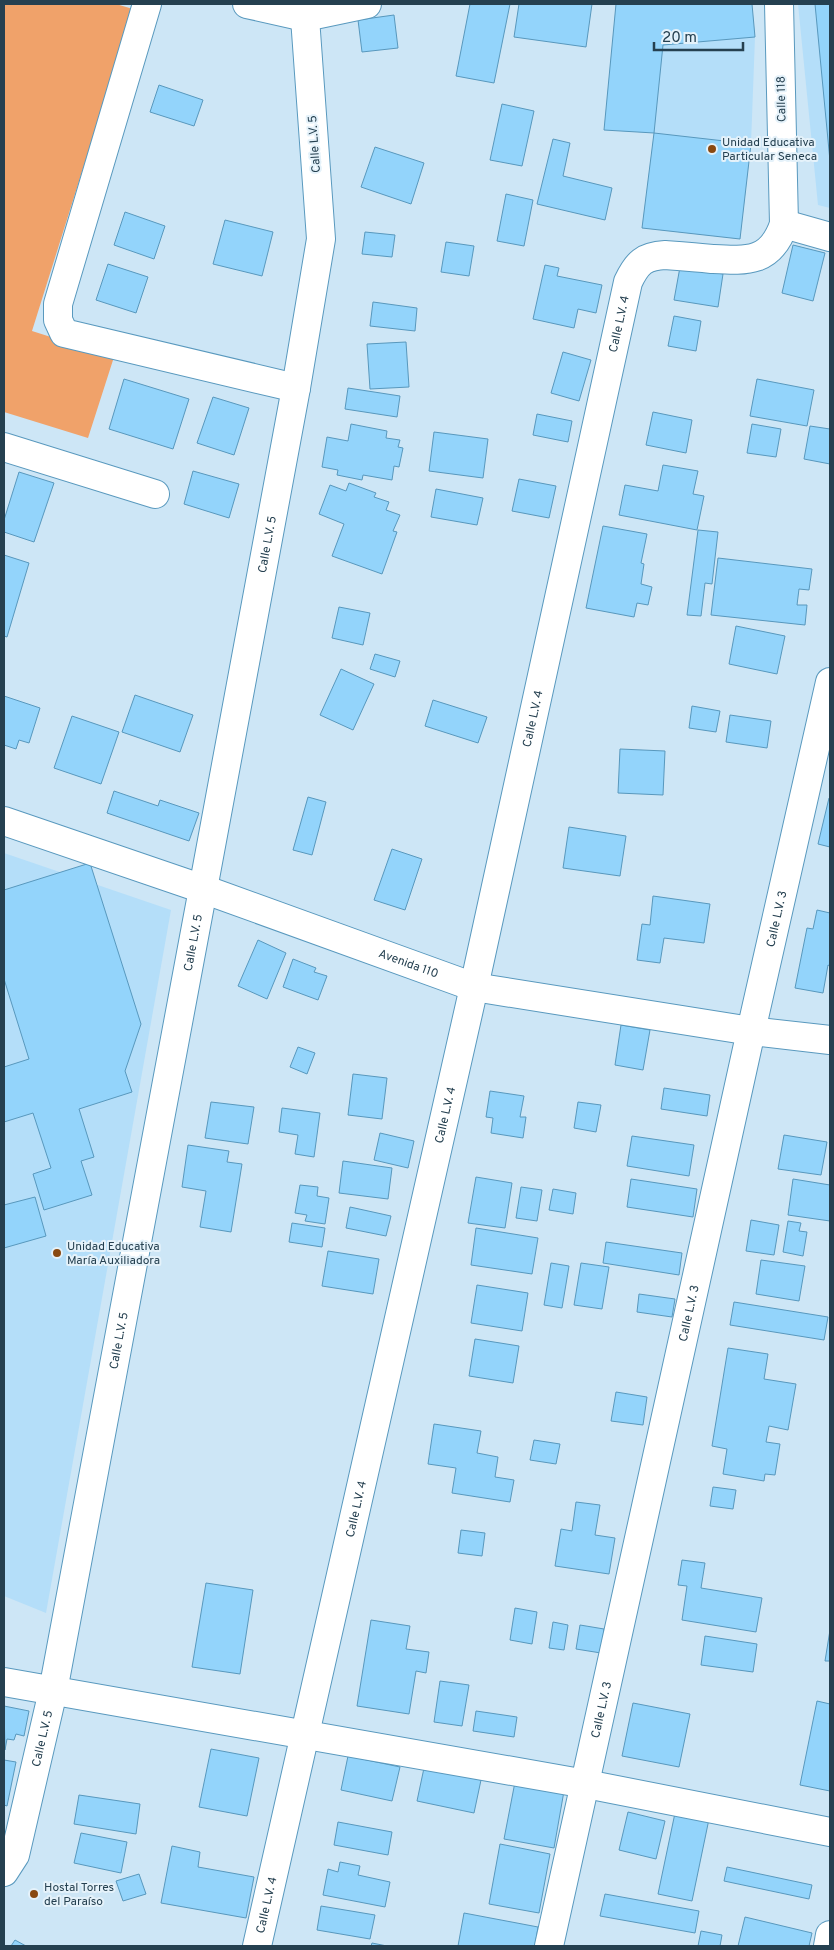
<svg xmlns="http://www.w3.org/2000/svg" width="834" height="1950" font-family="Overpass,sans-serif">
<rect width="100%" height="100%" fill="#cde6f6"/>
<g fill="#b4def9">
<polygon points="616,4 752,4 755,37 751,144 740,239 642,228 654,133 604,130"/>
<polygon points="798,4 830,4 830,208 818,205"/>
<polygon points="4,853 171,910 46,1613 4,1596"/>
</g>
<polygon fill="#f0a26a" points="4,4 116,4 133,9 32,331 114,357 88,438 4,412"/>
<g fill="#93d4fb" stroke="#5898bd">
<polygon points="470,4 510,4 494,83 456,76"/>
<polygon points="519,4 592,4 586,47 514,37"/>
<polygon points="616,4 752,4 755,37 663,45 654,133 604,130"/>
<polygon points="815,4 830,4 830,161"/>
<polygon points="394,15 398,48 362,52 358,20"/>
<polygon points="159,85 203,100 194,126 150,112"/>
<polygon points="502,104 534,111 522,166 490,160"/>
<polygon points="654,133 751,144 740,239 642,228"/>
<polygon points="553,139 570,143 563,176 612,188 605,220 537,204"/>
<polygon points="375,147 424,163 411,204 361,187"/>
<polygon points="506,194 533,200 524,246 497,241"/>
<polygon points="125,212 165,226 154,259 114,245"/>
<polygon points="225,220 273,232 262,276 213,264"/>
<polygon points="365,232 395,235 392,257 362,254"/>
<polygon points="446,242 474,246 469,276 441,272"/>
<polygon points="793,245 825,253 813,301 782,293"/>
<polygon points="108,264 148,277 136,313 96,300"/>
<polygon points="545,265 559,268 557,276 602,285 596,313 578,309 574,328 533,319"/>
<polygon points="680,267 723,274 718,307 674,300"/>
<polygon points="373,302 417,308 415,331 370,326"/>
<polygon points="674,316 701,321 696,351 668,346"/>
<polygon points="406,342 409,387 370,389 367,344"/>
<polygon points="563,352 591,360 579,401 551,393"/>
<polygon points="124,379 189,399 173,449 109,429"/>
<polygon points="757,379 814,390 807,426 750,416"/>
<polygon points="348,388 400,396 397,417 345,409"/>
<polygon points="213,397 249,408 234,455 197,443"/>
<polygon points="653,412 692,420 686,453 646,445"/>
<polygon points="537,414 572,421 568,442 533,435"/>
<polygon points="351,424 387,431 386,438 400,440 398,447 403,448 399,467 394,466 392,480 363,475 362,480 337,475 338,470 322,467 327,437 348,441"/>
<polygon points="752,424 781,429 776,457 747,453"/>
<polygon points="810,426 830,429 830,464 804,459"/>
<polygon points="434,432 488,439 483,478 429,471"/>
<polygon points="663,465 698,471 693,494 704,496 697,530 619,515 625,485 658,491"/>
<polygon points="193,471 239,484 229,518 184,504"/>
<polygon points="19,472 54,483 34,542 4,532 4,520"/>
<polygon points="519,479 556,486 549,518 512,511"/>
<polygon points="349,483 376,493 374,497 389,502 386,510 400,515 393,531 397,532 382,574 332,556 344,524 319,514 330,485 346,491"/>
<polygon points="436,489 483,498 477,525 431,517"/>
<polygon points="603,526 647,534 641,563 644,564 641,584 652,587 648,605 637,603 634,617 586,608"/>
<polygon points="698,530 718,532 712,584 705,583 701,616 687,615"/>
<polygon points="4,555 29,563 7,637 4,636"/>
<polygon points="718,558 812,569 809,590 799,589 797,605 807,605 805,625 711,615"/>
<polygon points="339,607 370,613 363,645 332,638"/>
<polygon points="736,626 785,636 777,674 729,664"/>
<polygon points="375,654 400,661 395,677 370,669"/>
<polygon points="341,669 374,684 353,730 320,715"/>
<polygon points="135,695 193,715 180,752 122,732"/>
<polygon points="4,696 40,708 29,743 19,740 16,749 4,745"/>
<polygon points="433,700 487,717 478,743 425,726"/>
<polygon points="692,706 720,711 716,732 689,728"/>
<polygon points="730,715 771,721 767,748 726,742"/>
<polygon points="72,716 119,732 101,784 54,768"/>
<polygon points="620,749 665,751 663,795 618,793"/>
<polygon points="114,791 158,806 160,800 199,813 189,841 107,813"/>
<polygon points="308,797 326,802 312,855 293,850"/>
<polygon points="829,798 830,798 830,847 818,844"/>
<polygon points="569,827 626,836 620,876 563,868"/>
<polygon points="392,849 422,859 405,910 374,900"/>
<polygon points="90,863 141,1024 125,1071 132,1092 79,1109 94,1157 81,1161 92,1195 44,1210 33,1174 51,1168 33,1113 4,1122 4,1067 29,1059 4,979 4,890"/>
<polygon points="653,896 710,904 704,943 664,938 660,963 637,960 642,924 650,925"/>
<polygon points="817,910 830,913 830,966 828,965 823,993 795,988 807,928 813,929"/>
<polygon points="258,940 286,953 267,999 238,986"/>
<polygon points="293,959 316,968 314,972 327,976 318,1000 283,987"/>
<polygon points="621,1025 650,1030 643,1070 615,1065"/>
<polygon points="298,1047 315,1053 307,1074 290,1067"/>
<polygon points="353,1074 387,1078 382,1119 348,1115"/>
<polygon points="664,1088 710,1095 707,1116 661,1109"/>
<polygon points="490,1091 524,1096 520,1117 526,1117 523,1138 491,1133 493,1118 486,1117"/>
<polygon points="211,1102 254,1107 248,1144 205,1138"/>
<polygon points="578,1102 601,1105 596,1132 574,1128"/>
<polygon points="282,1108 320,1113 314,1157 295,1154 298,1135 279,1132"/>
<polygon points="380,1133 414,1141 408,1168 374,1160"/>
<polygon points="784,1135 827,1142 821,1175 778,1169"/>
<polygon points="632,1136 694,1145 689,1176 627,1166"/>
<polygon points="188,1145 229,1151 227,1162 242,1164 231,1232 200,1227 206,1191 182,1187"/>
<polygon points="343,1161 392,1168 388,1199 339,1193"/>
<polygon points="476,1177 512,1183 505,1228 468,1223"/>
<polygon points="631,1179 697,1189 693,1217 627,1207"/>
<polygon points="793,1179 830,1185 830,1221 788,1215"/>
<polygon points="300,1185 318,1187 317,1196 329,1198 325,1224 305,1221 307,1215 295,1213"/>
<polygon points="521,1187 542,1190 537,1221 516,1218"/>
<polygon points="553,1189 576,1193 573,1214 549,1210"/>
<polygon points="35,1197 46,1236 4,1248 4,1205"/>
<polygon points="350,1207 391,1216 386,1236 346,1228"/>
<polygon points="751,1220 779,1225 774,1255 746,1251"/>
<polygon points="788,1221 801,1223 799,1231 807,1232 803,1256 783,1252"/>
<polygon points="292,1223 325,1228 322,1247 289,1242"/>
<polygon points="476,1228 538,1238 532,1274 471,1265"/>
<polygon points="606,1242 682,1253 679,1275 603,1263"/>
<polygon points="328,1251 379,1259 373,1294 322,1286"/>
<polygon points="761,1260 805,1266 799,1301 756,1294"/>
<polygon points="551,1263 569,1266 562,1308 544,1305"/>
<polygon points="581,1263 609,1267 602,1309 574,1305"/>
<polygon points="477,1285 528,1293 522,1331 471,1323"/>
<polygon points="639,1294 675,1299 672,1317 637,1312"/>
<polygon points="734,1302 828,1317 824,1340 730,1325"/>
<polygon points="475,1339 519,1346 513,1383 469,1376"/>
<polygon points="728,1348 768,1354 764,1379 796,1384 788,1430 769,1426 766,1442 780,1444 775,1475 765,1474 764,1481 723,1474 727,1449 712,1446"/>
<polygon points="616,1392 647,1397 643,1425 611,1421"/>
<polygon points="434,1424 481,1431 477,1453 498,1457 495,1477 514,1480 510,1502 452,1493 456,1468 428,1464"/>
<polygon points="534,1440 560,1444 556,1464 530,1460"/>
<polygon points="713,1487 736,1490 733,1509 710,1506"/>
<polygon points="576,1502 600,1505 595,1535 615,1538 609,1574 555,1566 561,1529 572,1531"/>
<polygon points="461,1530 485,1533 482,1556 458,1553"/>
<polygon points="682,1560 705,1563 701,1588 762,1598 756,1632 682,1620 687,1586 678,1585"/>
<polygon points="206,1583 253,1590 240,1674 192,1667"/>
<polygon points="515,1608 537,1612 532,1644 510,1640"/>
<polygon points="371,1620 410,1626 406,1649 429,1652 426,1673 416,1671 409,1714 357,1706"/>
<polygon points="553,1622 568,1625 564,1650 549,1648"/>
<polygon points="580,1625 604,1629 601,1653 576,1649"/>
<polygon points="830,1630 830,1661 825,1661"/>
<polygon points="705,1636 757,1644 753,1672 701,1665"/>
<polygon points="440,1681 469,1685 462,1726 434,1722"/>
<polygon points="817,1701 830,1704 830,1791 800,1785"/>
<polygon points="633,1703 690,1714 679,1767 622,1756"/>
<polygon points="4,1706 29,1711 24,1736 16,1734 14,1740 7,1739 5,1750"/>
<polygon points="476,1711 517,1717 514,1737 473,1731"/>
<polygon points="211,1749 259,1758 247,1816 199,1807"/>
<polygon points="348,1756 400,1767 392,1801 341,1790"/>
<polygon points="4,1760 16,1762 7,1806 4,1805"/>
<polygon points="424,1768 481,1780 474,1813 417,1801"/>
<polygon points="515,1782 564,1791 554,1848 504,1839"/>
<polygon points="79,1795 140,1804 136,1834 74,1824"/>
<polygon points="628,1812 665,1821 656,1859 619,1850"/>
<polygon points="675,1813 709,1819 692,1901 658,1894"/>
<polygon points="338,1822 392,1832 388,1855 334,1845"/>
<polygon points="81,1833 127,1842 121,1873 74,1863"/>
<polygon points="500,1844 550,1854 539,1913 489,1904"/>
<polygon points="172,1846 200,1852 198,1867 254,1877 246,1918 161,1903"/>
<polygon points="340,1862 360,1866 358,1875 390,1882 385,1907 323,1895 328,1869 338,1872"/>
<polygon points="727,1867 812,1885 809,1899 724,1881"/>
<polygon points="139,1874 146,1894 123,1901 116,1881"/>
<polygon points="605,1894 699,1911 695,1933 600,1916"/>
<polygon points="321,1906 375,1915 370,1939 317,1930"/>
<polygon points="464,1913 538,1927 535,1946 458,1946"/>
<polygon points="745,1917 812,1933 809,1946 738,1946"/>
<polygon points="701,1931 722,1935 720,1946 698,1946"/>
<polygon points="15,1940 26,1946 11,1946"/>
<polygon points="372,1943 387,1946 371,1946"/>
</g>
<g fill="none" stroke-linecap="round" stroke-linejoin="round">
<defs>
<g id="street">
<polyline points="147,4 58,304 58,320 64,333 296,388"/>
<polyline points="247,4 305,17 367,4"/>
<polyline points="784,224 830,237"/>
<polyline points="4,447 155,494"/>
<path id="s1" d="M4,821l199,68 271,98 277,44 79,9"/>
<polyline points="4,1682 586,1784 830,1832"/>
<path id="s2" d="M4,1872l11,-17 38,-164 150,-802 93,-501 25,-149 -17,-235"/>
<path id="s3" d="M257,1946l217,-959 154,-705c9,-19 16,-26 37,-27 15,1 31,2 47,4 35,2 59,4 72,-35l-5,-220"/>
<path id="s4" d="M549,1946l202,-915 79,-349"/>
<polyline points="828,1946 830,1935"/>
</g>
</defs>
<use href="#street" stroke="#5999be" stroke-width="30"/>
<use href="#street" stroke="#fff" stroke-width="28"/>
</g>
<g fill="#894911" stroke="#e5f2fa" stroke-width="2">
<circle cx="712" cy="149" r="5"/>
<circle cx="57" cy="1253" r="5"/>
<circle cx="34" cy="1894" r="5"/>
</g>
<g text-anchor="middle" stroke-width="4" stroke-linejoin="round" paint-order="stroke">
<g font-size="12" fill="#254050" stroke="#e5f2fa">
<text transform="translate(781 99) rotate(-91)" y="4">Calle 118</text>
<text transform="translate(314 144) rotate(-94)" y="4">Calle L.V. 5</text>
<text dy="4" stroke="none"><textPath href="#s3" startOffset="1662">Calle L.V. 4</textPath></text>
<text dy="4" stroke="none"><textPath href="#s2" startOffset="1355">Calle L.V. 5</textPath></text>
<text dy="4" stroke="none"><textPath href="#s3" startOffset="1258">Calle L.V. 4</textPath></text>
<text dy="4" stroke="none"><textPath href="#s4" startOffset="1052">Calle L.V. 3</textPath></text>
<text dy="4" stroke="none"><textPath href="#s2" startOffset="950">Calle L.V. 5</textPath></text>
<text dy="4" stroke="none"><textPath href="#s1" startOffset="429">Avenida 110</textPath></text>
<text dy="4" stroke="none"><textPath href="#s3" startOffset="852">Calle L.V. 4</textPath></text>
<text dy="4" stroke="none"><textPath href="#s4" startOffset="648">Calle L.V. 3</textPath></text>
<text dy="4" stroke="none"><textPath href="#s2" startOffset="545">Calle L.V. 5</textPath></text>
<text dy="4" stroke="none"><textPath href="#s3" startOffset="448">Calle L.V. 4</textPath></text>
<text dy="4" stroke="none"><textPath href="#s4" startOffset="242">Calle L.V. 3</textPath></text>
<text dy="4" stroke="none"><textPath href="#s2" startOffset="140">Calle L.V. 5</textPath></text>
<text dy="4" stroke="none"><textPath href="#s3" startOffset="42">Calle L.V. 4</textPath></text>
</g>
<g font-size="12" fill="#254050" stroke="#e5f2fa" text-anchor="start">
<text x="722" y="146">Unidad Educativa<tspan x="722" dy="14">Particular Seneca</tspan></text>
<text x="67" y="1250">Unidad Educativa<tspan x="67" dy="14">María Auxiliadora</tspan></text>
<text x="44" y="1891">Hostal Torres<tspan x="44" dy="14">del Paraíso</tspan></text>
</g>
</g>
<rect width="834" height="1950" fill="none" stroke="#254050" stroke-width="10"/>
<path d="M654 42v8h89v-8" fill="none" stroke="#254050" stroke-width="2.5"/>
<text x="662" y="42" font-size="15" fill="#254050" stroke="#e5f2fa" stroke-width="4" paint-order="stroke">20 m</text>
</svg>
